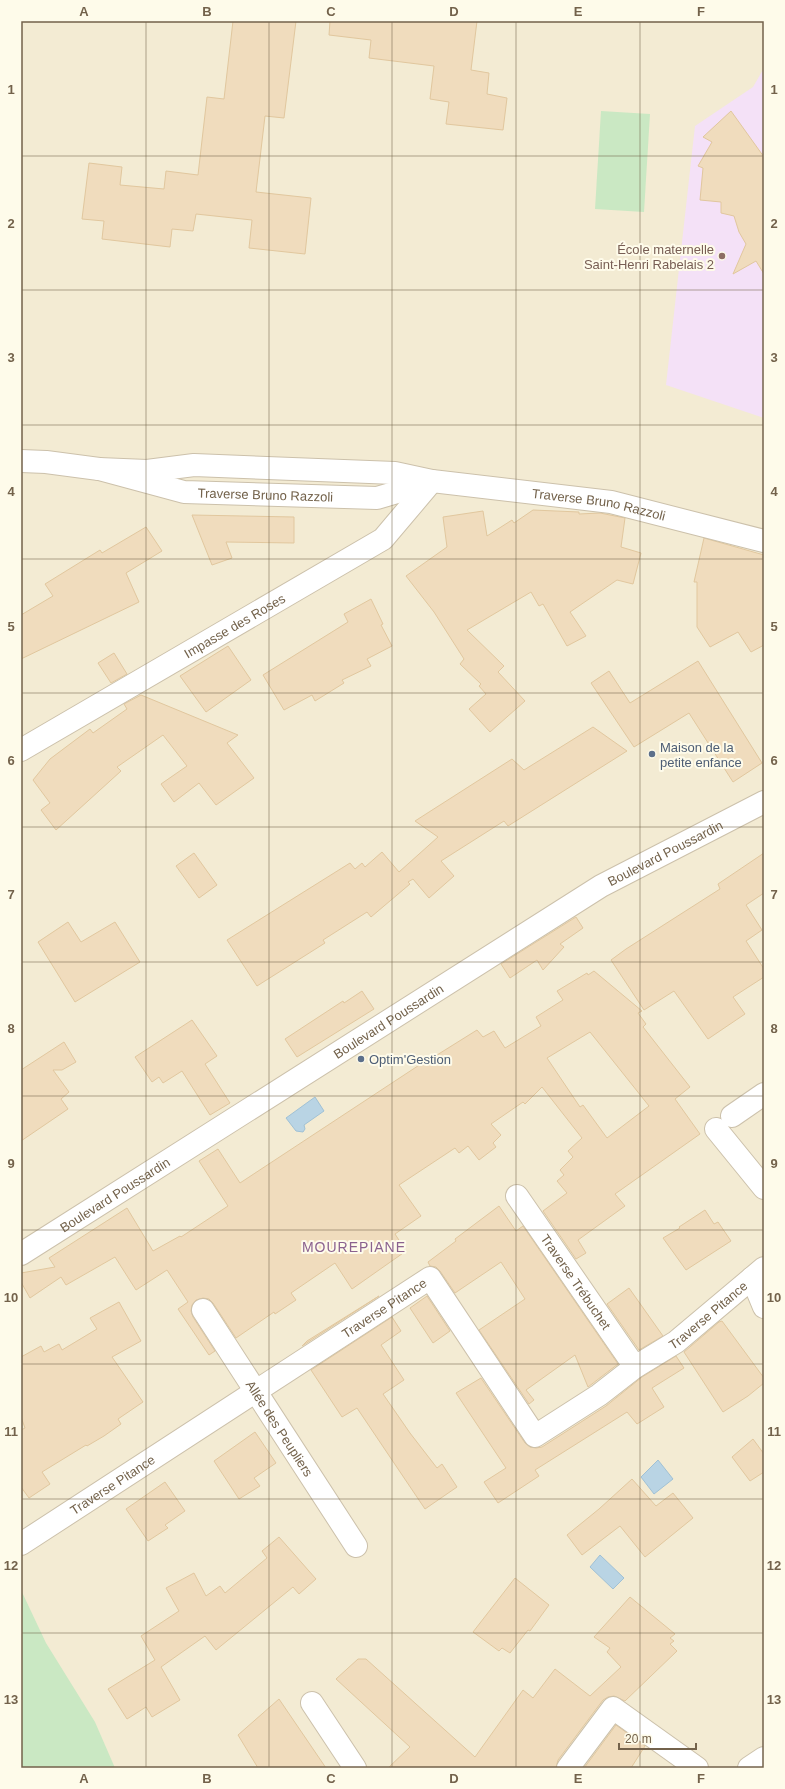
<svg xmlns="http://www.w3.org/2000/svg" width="785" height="1789" font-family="Helvetica,sans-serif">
<rect width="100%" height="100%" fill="#fbf7e4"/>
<rect fill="#f3ebd3" x="21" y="21" width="743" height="1747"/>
<polygon fill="#f4e1f7" points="764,68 764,418 666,385 695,126 753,87"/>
<g fill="#cae8c3">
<polygon points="601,111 650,114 644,212 595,209"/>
<polygon points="21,1590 46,1643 95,1722 115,1768 21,1768"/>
</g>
<g fill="#b9d4e4" stroke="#a0c1d5">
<polygon points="315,1097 324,1111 304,1125 305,1129 303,1132 296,1131 286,1118"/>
<polygon points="658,1460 673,1479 654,1494 641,1477"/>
<polygon points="600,1555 624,1578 613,1589 590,1567"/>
</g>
<g fill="#f0dcbd" stroke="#e1c79e" fill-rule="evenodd">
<polygon points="233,21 296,21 284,118 265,116 256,192 311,198 305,254 249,248 252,220 196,214 193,231 172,229 170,247 102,239 104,221 82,219 89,163 122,167 120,185 164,189 166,171 198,175 207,97 224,99"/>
<polygon points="330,21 477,21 471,70 489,73 487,94 507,98 503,130 446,124 449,102 430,99 434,66 369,58 371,40 329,35"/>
<polygon points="731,111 764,157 764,274 756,261 733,274 746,244 739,232 734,216 721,213 721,202 700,200 703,168 698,166 712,142 703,137"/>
<polygon points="533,510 579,512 579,514 600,513 625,518 621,547 641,553 633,584 617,580 570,612 586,636 567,646 543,604 539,606 531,592 467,630 504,666 498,672 525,701 490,732 469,709 486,694 479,686 481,684 460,664 464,659 434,612 406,576 447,547 443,517 483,511 487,536 512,520 514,523"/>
<polygon points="192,515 294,517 294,543 226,542 232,558 212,565"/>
<polygon points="146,527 162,551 126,573 139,602 21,659 21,615 53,596 45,584 100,550 102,553"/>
<polygon points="704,538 764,555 764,645 751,652 738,632 710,647 697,627 697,582 694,582"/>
<polygon points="371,599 383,624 381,625 392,646 367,659 371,666 342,680 344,683 315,701 312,695 284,710 263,675 348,622 344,614"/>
<polygon points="228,646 251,680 206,712 180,676"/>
<polygon points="114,653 127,674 111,683 98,663"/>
<polygon points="698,661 762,763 733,782 689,713 634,747 591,683 609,671 630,703"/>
<polygon points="141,695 238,735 227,743 254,778 216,805 199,783 174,802 161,784 187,766 163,735 117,767 121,771 56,830 41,810 50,803 33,780 50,759 90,729 93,733 127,709 124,704"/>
<polygon points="593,727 627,751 508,826 504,821 441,861 454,876 429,898 413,879 408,882 410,884 371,917 367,912 323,940 325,943 257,986 227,940 350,863 355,869 362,863 365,867 382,852 399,872 438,837 415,821 512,759 524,770"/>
<polygon points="194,853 217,885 199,898 176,866"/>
<polygon points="764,853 764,893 746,905 762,930 746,941 764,969 764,977 733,997 745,1014 708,1039 674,991 644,1010 611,960 626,949 720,889 718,884"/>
<polygon points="576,917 583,928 560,944 564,947 543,970 537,960 510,978 501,964"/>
<polygon points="68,922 81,942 115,922 140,962 75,1002 38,942"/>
<path d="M594,971l48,40 -4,2 8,11 -3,3 47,60 -15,12 25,35 -85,60 10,12 -47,34 8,13 -10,6 -33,-48 24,-18 -10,-12 7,-6 -4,-5 13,-13 -5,-6 14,-13 -40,-51 -17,17 -2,-2 -32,22 10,11 -8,8 3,4 -17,13 -11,-14 -9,7 -4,-5 -56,37 22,31 -26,18 11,17 -54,38 -17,-26 -44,30 5,7 -21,14 -1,-2 -38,26 -23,-35 -4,-4 -6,-1 -7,2 -4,5 -1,6 2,6 22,34 -6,4 -31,-46 10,-7 -21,-32 -31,20 -21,-33 -49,28 -5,-8 -31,21 -9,-16v-9l34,-6 -6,-9 78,-50 26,43 27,-15 1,1 47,-31 -29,-45 19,-12 22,34 196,-129 1,1 40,-25 6,7 11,-6 11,17 36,-22 -5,-9 27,-17 -6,-9 30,-18 1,2zM590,1032l59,74 -42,32 -24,-33 -3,2 -33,-49z"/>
<polygon points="362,991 374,1009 297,1057 285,1039 343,1001 344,1003"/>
<polygon points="192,1020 217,1056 205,1064 230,1103 210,1115 182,1071 163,1083 159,1077 152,1082 135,1057"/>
<polygon points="64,1042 76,1062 62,1070 53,1070 69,1092 61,1099 68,1109 21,1141 21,1070"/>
<polygon points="499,1206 516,1231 523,1226 618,1364 588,1387 575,1355 526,1390 534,1400 529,1404 479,1330 525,1299 501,1262 455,1293 440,1271 436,1267 430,1266 428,1262 456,1241 455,1239"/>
<polygon points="705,1210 714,1224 718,1222 731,1241 686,1270 663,1238 680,1228 679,1227"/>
<polygon points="629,1288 663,1336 639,1350 607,1304"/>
<polygon points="379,1296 302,1346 307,1341"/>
<polygon points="427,1296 450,1331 433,1343 410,1308"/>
<polygon points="119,1302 141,1341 112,1357 143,1402 118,1419 121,1424 104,1436 87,1446 86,1445 42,1472 50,1484 29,1498 21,1487 21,1430 25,1428 21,1417 21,1357 41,1346 44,1352 59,1344 62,1350 97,1329 90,1318"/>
<polygon points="392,1317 401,1331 381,1345 404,1380 383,1394 410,1433 437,1468 442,1464 457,1487 425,1509 357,1408 342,1417 311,1370"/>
<polygon points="722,1321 764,1378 764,1383 748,1396 723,1412 684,1352 719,1322"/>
<polygon points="676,1356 684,1368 652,1388 664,1407 637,1424 627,1412 535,1470 539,1476 498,1503 484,1482 506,1468 456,1393 481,1378 525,1443 530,1447 536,1448 542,1447 606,1406 642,1377"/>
<polygon points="255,1432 276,1463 254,1478 260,1486 239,1499 214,1461"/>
<polygon points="753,1439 764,1454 764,1472 750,1481 732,1457"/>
<polygon points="632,1479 656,1506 673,1493 693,1518 645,1557 620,1526 582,1555 567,1535 599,1509"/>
<polygon points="165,1482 185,1511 165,1525 168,1528 148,1541 126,1509"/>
<polygon points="279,1537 316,1579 299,1594 293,1587 216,1650 205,1636 161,1667 180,1700 152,1717 146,1707 127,1719 108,1689 155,1660 141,1636 179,1611 166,1588 194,1573 206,1596 220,1586 225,1593 267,1558 262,1551"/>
<polygon points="515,1578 549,1605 530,1631 528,1630 510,1653 502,1648 499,1651 473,1632"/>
<polygon points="630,1597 675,1634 670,1638 674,1641 670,1644 677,1651 625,1701 614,1696 608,1697 603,1700 558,1760 556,1768 388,1768 410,1747 336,1679 358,1659 366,1659 475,1757 523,1690 533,1698 555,1669 590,1696 621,1667 607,1652 610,1648 594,1637"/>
<polygon points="279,1699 326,1768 258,1768 238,1735"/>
<polygon points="616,1725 645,1746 631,1768 584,1768"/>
</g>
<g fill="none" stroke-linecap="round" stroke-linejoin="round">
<defs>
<g id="street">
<path id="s1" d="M21,461l25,1 53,7 85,23 193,6 54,-16"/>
<path id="s2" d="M99,469l48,2 47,-6 201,8 37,8 179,21 153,39"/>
<path id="s3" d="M21,750l362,-211 49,-58"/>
<polyline points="732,1116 764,1094"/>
<polyline points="716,1129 764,1188"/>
<path id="s4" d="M517,1196l118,171"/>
<path id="s5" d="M21,1254l580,-368 163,-84"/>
<polyline points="752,1278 764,1307"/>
<path id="s6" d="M203,1310l153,236"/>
<path id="s7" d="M21,1544l409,-266 105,158 64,-41 36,-28 41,-25 88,-74"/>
<polyline points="312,1703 355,1768"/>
<polyline points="568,1768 613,1708 697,1768"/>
<polyline points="749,1768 764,1758"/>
</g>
</defs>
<use href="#street" stroke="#ccc1ab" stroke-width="24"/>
<use href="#street" stroke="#fff" stroke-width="22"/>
</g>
<path fill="none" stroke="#73624b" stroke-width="1" stroke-opacity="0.55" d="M146,21v1747M269,21v1747M392,21v1747M516,21v1747M640,21v1747M21,156h743M21,290h743M21,425h743M21,559h743M21,693h743M21,827h743M21,962h743M21,1096h743M21,1230h743M21,1364h743M21,1499h743M21,1633h743"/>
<circle fill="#8d6e63" stroke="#fefbea" stroke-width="1.5" cx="722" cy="256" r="4"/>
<g fill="#5c6f8a" stroke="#fefbea" stroke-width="1.5">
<circle cx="652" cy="754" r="4"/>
<circle cx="361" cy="1059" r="4"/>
</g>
<g text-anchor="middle" stroke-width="4" stroke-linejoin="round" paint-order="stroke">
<g font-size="13" fill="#785e54" stroke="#fefbea" text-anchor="end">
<text x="714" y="254">École maternelle<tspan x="714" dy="15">Saint-Henri Rabelais 2</tspan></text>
</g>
<g font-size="13" fill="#73624b" stroke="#fefbea">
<text dy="5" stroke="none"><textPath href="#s1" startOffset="248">Traverse Bruno Razzoli</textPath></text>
<text dy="5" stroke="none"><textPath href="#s2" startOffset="503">Traverse Bruno Razzoli</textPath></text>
<text dy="5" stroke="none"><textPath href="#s3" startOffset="247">Impasse des Roses</textPath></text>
<text dy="5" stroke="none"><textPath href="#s5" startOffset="759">Boulevard Poussardin</textPath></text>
<text dy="5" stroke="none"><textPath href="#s5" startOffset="435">Boulevard Poussardin</textPath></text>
<text dy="5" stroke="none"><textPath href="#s5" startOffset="111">Boulevard Poussardin</textPath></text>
<text dy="5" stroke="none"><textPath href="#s4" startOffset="104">Traverse Trébuchet</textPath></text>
<text dy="5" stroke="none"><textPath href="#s7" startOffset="433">Traverse Pitance</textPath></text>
<text dy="5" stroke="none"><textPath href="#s7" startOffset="889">Traverse Pitance</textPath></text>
<text dy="5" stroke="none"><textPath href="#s6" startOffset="141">Allée des Peupliers</textPath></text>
<text dy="5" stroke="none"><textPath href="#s7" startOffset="109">Traverse Pitance</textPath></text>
</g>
<g font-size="13" fill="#4e5e75" stroke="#fefbea" text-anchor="start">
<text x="660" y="752">Maison de la<tspan x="660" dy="15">petite enfance</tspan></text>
<text x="369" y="1064">Optim'Gestion</text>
</g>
<g font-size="14" letter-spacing="1" fill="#8b628f" stroke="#fefbea">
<text x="354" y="1252">MOUREPIANE</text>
</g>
</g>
<rect width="785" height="1789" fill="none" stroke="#fefbea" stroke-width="44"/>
<path d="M619 1743v6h77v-6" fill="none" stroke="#73624b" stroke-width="2"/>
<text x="625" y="1743" font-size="12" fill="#73624b" stroke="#fefbea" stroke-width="3" paint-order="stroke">20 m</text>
<rect x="22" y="22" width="741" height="1745" fill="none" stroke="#73624b" stroke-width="1.5"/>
<g font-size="13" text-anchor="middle" font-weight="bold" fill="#73624b">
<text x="84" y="16">A</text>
<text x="207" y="16">B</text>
<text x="331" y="16">C</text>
<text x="454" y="16">D</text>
<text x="578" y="16">E</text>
<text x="701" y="16">F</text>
<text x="11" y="94">1</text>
<text x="774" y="94">1</text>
<text x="11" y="228">2</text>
<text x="774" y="228">2</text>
<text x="11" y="362">3</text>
<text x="774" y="362">3</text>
<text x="11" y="496">4</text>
<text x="774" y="496">4</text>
<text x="11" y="631">5</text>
<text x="774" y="631">5</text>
<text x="11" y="765">6</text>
<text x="774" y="765">6</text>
<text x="11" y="899">7</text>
<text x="774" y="899">7</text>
<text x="11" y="1033">8</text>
<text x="774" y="1033">8</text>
<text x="11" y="1168">9</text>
<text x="774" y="1168">9</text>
<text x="11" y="1302">10</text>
<text x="774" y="1302">10</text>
<text x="11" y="1436">11</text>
<text x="774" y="1436">11</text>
<text x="11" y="1570">12</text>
<text x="774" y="1570">12</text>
<text x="11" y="1704">13</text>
<text x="774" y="1704">13</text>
<text x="84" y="1783">A</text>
<text x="207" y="1783">B</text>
<text x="331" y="1783">C</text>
<text x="454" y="1783">D</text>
<text x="578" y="1783">E</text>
<text x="701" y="1783">F</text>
</g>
</svg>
